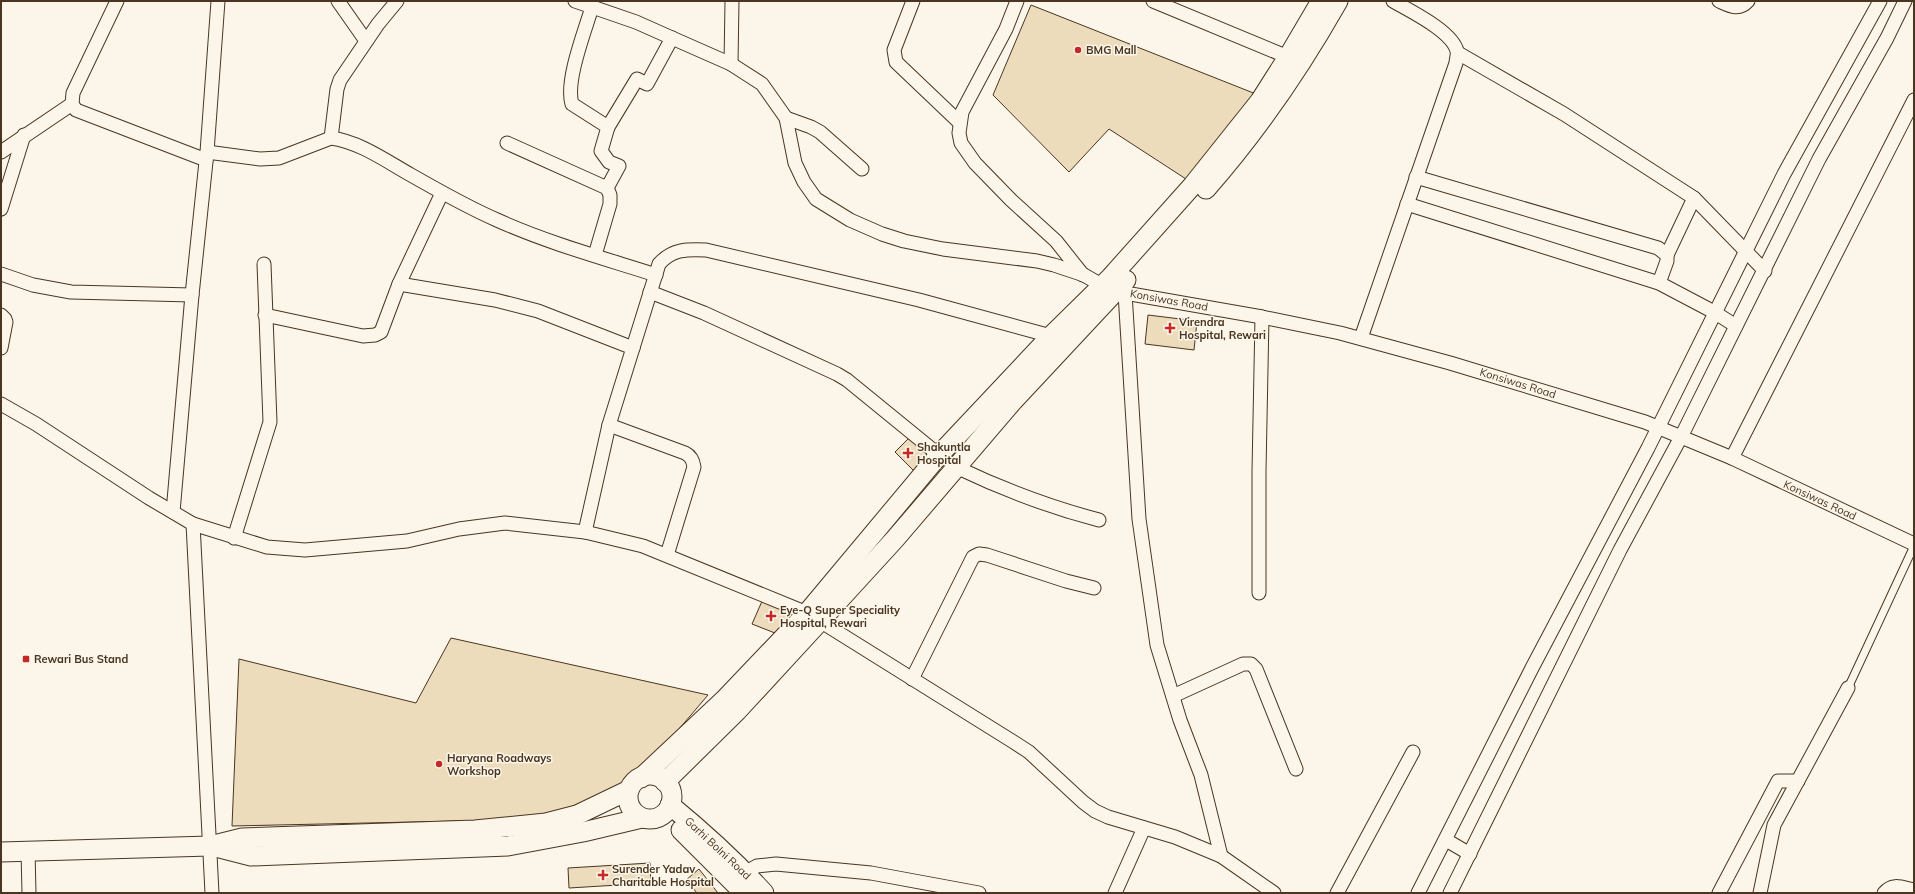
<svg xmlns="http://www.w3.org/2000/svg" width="1915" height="894" font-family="Mulish,sans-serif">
<rect width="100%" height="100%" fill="#fbf6e9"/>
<g fill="#ecdcbc" stroke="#4a3520">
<polygon points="1031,5 1256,94 1186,179 1109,129 1069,172 993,95"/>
<polygon points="1148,315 1197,321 1194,350 1145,344"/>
<polygon points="910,437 931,457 916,473 895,452"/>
<polygon points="763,599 790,610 780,635 752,624"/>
<polygon points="451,638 708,695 679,729 605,799 548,819 232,826 239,659 416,703"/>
<polygon points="650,863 651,883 569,888 568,868"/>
<polygon points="699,869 718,893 697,893 686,880"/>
</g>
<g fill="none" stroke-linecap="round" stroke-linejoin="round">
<defs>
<polyline id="service" points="1848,688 1914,546"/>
<g id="minor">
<polyline points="117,1 73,93 72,104 76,110 206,160"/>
<polyline points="338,1 366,41"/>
<polyline points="575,1 636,22 672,38 731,64 762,84 786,118 795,163 804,182 816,199 850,220 882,234 904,241 943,249 1037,261 1054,265 1084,275 1103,286 1125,293 1262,317 1340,333 1450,363 1645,422 1732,458 1914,544"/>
<polyline points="913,1 894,50 896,62 959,122"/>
<polyline points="1017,1 1006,29 962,112 959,133 961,143 975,163 1011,200 1056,241 1083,275"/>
<polyline points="1153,1 1288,57"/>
<path d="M1719,1c11,5 20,10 29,0"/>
<path d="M592,7c-7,24 -27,74 -20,97l36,23 -7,24 8,11 10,4 -12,22"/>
<polyline points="1458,53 1564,114 1694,198 1765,271"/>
<polyline points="731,64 732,1"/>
<polyline points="786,118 811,127 820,132 862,169"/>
<polyline points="608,127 637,79 647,84 672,38"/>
<polyline points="331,138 337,89 340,80 378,24 397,1"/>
<polyline points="507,143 607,188 610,195 610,204 595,255"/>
<polyline points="1,152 72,104"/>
<path d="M207,152l53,7 19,-1 52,-20c29,4 55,23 80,37 28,16 56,32 86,45 51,23 106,38 159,55"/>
<polyline points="1416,177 1658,248 1667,255 1667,261 1659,283"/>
<polyline points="1407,204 1659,283 1714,312 1736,326"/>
<polyline points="1,209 24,135"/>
<polyline points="1667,255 1694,198"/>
<polyline points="1,274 33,285 71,292 192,295"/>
<polyline points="399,284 495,300 538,311 633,348"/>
<polyline points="650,292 704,313 837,374 847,380 939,455"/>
<polyline points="1125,293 1139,519 1157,645 1180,720 1201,775 1221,856"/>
<polyline points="1,315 5,319 6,322 1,348"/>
<polyline points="265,315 363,336 375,335 381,332 399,284 442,193"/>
<path d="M1361,338l95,-275c0,-4 2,-8 1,-12 -5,-20 -47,-40 -64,-50"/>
<polyline points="1,404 36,424 149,498 193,524 267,547 305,550 407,541 459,529 505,523 585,532 643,546 807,613 1012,741 1029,752 1083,802 1095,811 1108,817 1175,837 1221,856 1274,893"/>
<path d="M609,425l76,28c6,3 8,7 9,14l-27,88"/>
<polyline points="1732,458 1914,100"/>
<path d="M956,467c46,22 93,40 143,53"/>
<polyline points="173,512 192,295 207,152 218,1"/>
<polyline points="193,524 212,893"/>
<path d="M585,532l24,-107 50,-161c13,-15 28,-15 47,-14l213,50 132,36"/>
<polyline points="234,538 270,422 264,264"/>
<polyline points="1259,593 1259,471 1262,317"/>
<polyline points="912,679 973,557 979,554 987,555 1066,581 1094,588"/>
<polyline points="1173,696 1243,664 1251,664 1256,669 1296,769"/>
<polyline points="1446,840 1470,854"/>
<polyline points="28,851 29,893"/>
<polyline points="740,878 746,872 757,866 776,864 871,873 979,893"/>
<polyline points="1115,893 1144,828"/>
<polyline points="1337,893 1413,752"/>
<polyline points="1418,893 1532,668 1648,448 1784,174 1880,1"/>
<polyline points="1450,893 1620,550 1681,437 1819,159 1887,38 1905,1"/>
<polyline points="1719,893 1778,781 1798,781"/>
<polyline points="1760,893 1774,825 1848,688"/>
<path d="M1884,893c9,-11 19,-5 30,-3"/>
</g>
<g id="secondary">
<path d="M1206,189c51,-58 94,-121 132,-188"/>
<circle cx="650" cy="797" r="22"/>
<polyline points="641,778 724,700 807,613 939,455 1051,336 1110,278 1193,185 1260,101 1288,57 1321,1"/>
<polyline points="665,782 737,711 820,621 895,539 1013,401 1126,280"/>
<path d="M670,805c33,27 65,56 94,88"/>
<polyline points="681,830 744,893"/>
<polyline points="212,846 251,856 508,846 583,832 642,818"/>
<polyline points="1,852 210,846 242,838 475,830 546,823 577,815 629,790"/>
</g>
</defs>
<use href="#service" stroke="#4a3520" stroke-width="9"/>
<use href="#minor" stroke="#4a3520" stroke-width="15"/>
<use href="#secondary" stroke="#4a3520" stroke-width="21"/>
<use href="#service" stroke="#fbf6e9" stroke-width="7"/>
<use href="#minor" stroke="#fbf6e9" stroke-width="13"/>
<use href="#secondary" stroke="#fbf6e9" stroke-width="19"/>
</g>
<g fill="#c62828" stroke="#fbf6e9" stroke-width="1.5">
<circle cx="1078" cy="50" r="4"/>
<path d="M1168 322h4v4h4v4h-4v4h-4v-4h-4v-4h4z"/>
<path d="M906 447h4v4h4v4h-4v4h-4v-4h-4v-4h4z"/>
<path d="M769 610h4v4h4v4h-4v4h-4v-4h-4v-4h4z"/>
<rect x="22" y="655" width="8" height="8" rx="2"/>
<circle cx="439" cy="764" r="4"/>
<path d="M601 869h4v4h4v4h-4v4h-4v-4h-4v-4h4z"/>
</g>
<g text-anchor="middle" stroke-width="3" stroke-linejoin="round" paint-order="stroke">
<g font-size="11" font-weight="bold" fill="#4a3520" stroke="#fbf6e9" text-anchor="start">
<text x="1086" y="54">BMG Mall</text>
<text x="1179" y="326">Virendra<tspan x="1179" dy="13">Hospital, Rewari</tspan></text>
<text x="917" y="451">Shakuntla<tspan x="917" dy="13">Hospital</tspan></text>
<text x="780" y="614">Eye-Q Super Speciality<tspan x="780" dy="13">Hospital, Rewari</tspan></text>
<text x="34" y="663">Rewari Bus Stand</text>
<text x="447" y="762">Haryana Roadways<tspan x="447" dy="13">Workshop</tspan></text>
<text x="612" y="873">Surender Yadav<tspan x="612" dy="13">Charitable Hospital</tspan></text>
</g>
<g font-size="11" fill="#4a3520" stroke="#fbf6e9">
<text transform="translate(1169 300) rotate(10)" y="4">Konsiwas Road</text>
<text transform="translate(1518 383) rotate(17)" y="4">Konsiwas Road</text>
<text transform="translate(1820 500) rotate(25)" y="4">Konsiwas Road</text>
<text transform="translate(718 848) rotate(43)" y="4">Garhi Bolni Road</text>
</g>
</g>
<rect width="1915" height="894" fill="none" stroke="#4a3520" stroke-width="4"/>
</svg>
